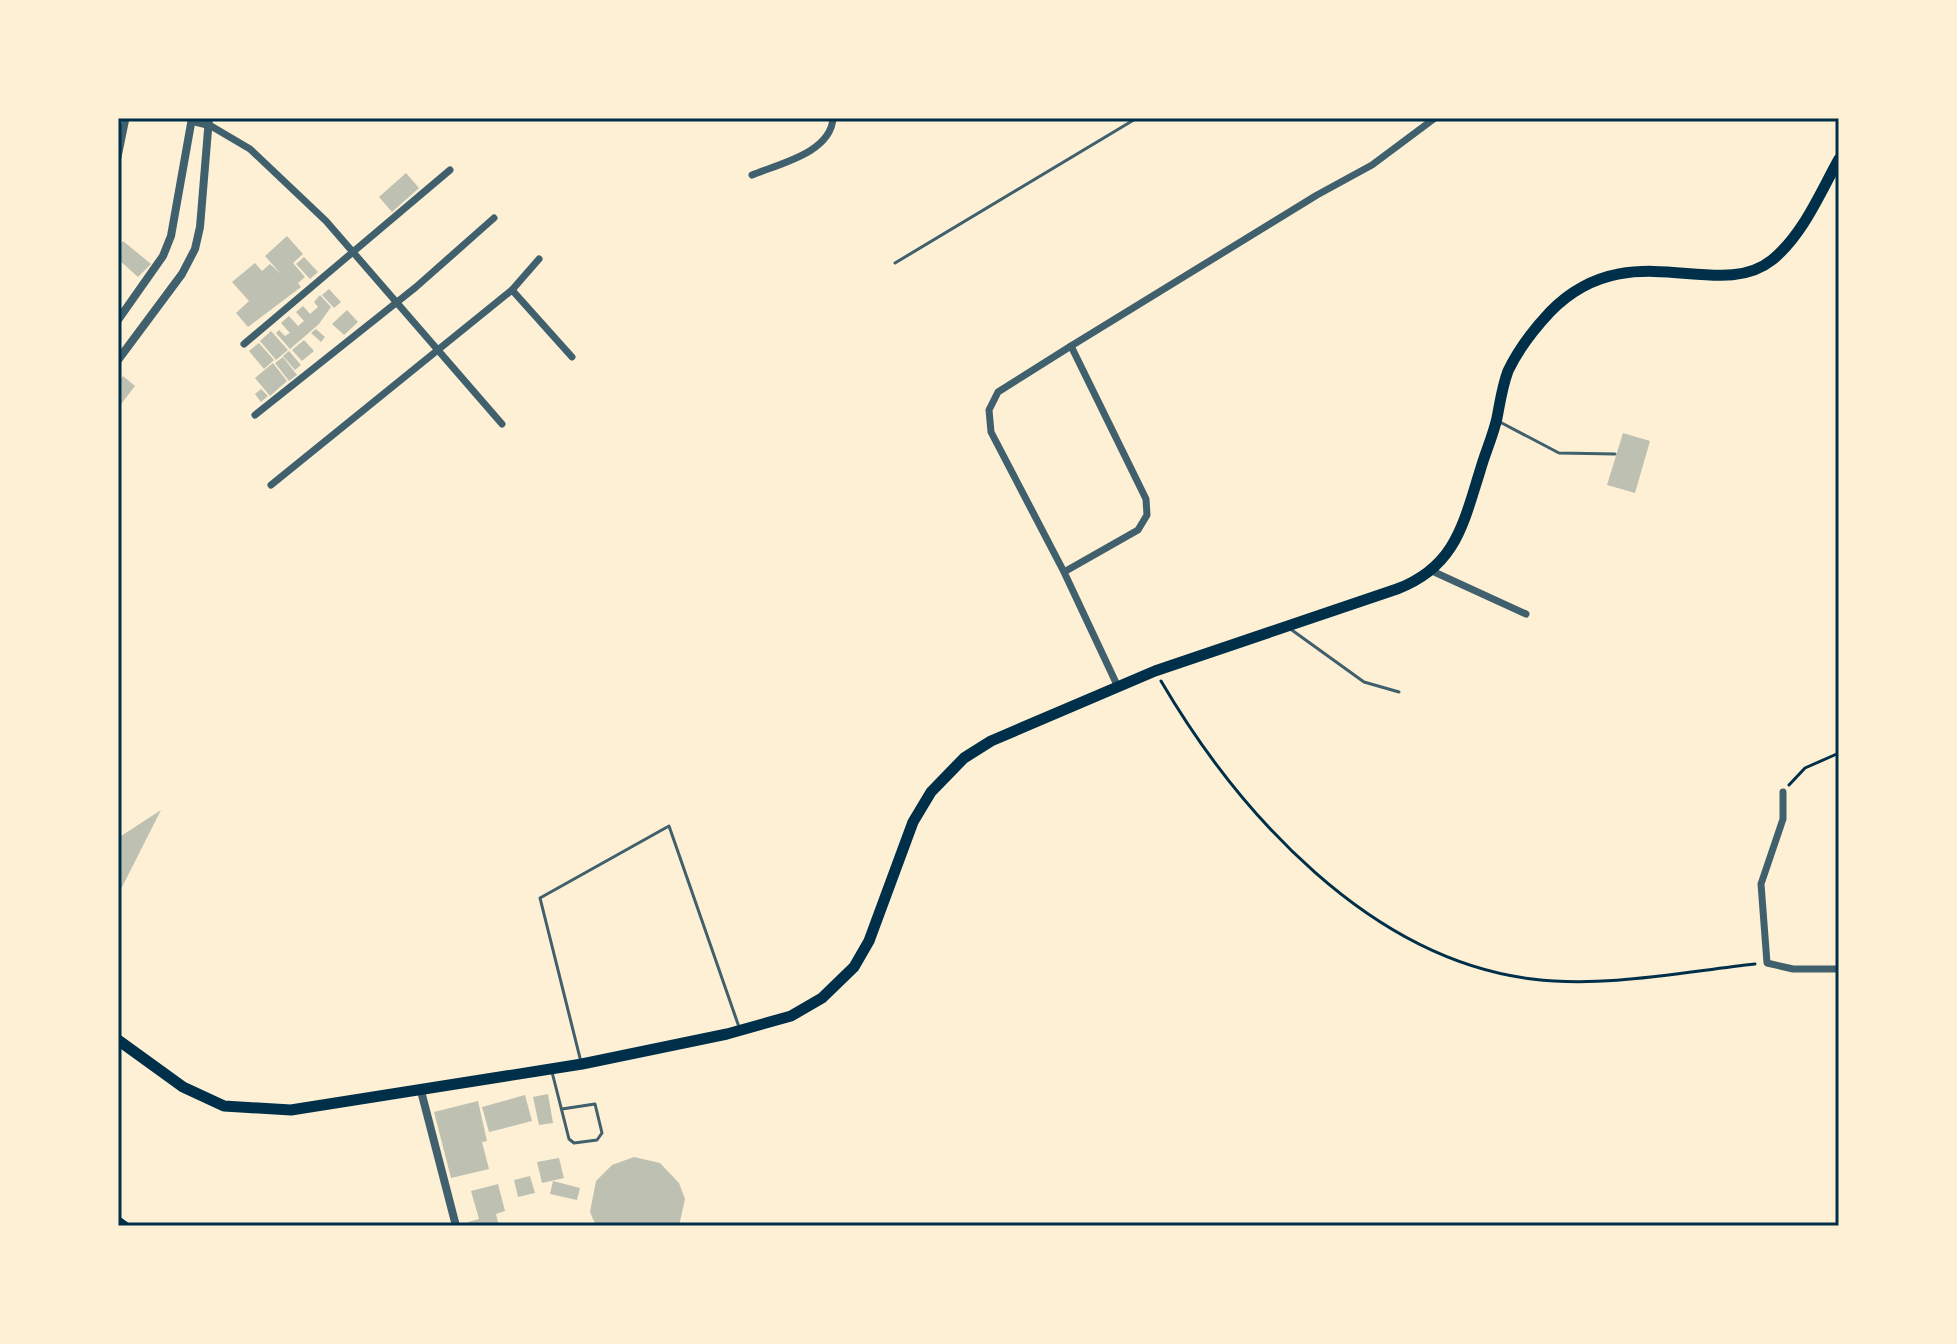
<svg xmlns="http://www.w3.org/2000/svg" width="1957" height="1344" font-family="'Golos Text',sans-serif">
<rect width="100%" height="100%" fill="#fdf0d5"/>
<g fill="#bec0b2">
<polygon points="406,173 419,188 392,212 379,197"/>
<polygon points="287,236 303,254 293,263 305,277 298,283 301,287 248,327 236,313 249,301 232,282 255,263 262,271 270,264 281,274 265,256"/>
<polygon points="123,241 151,264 138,277 118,259 118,247"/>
<polygon points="304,257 318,272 310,279 296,264"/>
<polygon points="329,289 341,302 334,308 322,295"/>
<polygon points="320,295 331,307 319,324 290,349 276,333 279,330 285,336 290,333 281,323 289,316 298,326 304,321 296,312 303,306 310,314 318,307 314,302"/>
<polygon points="347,310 358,322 344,335 332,324"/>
<polygon points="316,329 325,337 321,342 311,333"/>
<polygon points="271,331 288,350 276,360 260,341"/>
<polygon points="304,340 314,351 302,361 292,350"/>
<polygon points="259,343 274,360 264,369 249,351"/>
<polygon points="289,351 301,365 295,370 283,356"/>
<polygon points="283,357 297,375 289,381 275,363"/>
<polygon points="273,363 287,381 270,396 255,378"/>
<polygon points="123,376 135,386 118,408 118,383"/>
<polygon points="261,389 268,396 261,402 255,394"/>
<polygon points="1623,433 1650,441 1635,493 1607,485"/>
<polygon points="161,810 118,895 118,838"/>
<polygon points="548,1094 553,1123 539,1125 533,1097"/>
<polygon points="525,1095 532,1121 489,1132 482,1107"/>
<polygon points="478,1101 487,1141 482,1142 489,1169 451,1178 434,1112"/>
<polygon points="634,1157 660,1163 679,1183 685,1199 679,1226 596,1226 590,1212 596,1181 612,1165"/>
<polygon points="559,1158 564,1178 542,1183 537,1162"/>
<polygon points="530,1176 535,1193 518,1197 514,1180"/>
<polygon points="553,1181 580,1188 577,1200 550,1194"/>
<polygon points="498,1184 505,1211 496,1214 499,1226 469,1226 468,1222 479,1219 471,1191"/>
</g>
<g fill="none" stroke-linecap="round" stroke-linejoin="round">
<g stroke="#003049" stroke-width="3">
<path d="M1161,681c78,133 209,278 371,298 73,9 150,-7 223,-15"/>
<polyline points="1789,785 1805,768 1839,753"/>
</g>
<g stroke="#3f606c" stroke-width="3">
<polyline points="895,263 1137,118"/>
<polyline points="1498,421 1559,453 1615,454"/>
<polyline points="1289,628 1364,682 1399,692"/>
<polyline points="581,1062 540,898 669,826 739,1027"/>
<polyline points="552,1072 569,1139 574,1143 597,1140 602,1133 595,1104 562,1109"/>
</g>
<g stroke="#3f606c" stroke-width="7">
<polyline points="191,121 211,126 250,149 326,221 502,424"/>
<polyline points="118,157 126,118"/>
<path d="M752,175c26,-11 79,-22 81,-57"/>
<polyline points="512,290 572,357"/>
<polyline points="244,344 450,170"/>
<polyline points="1071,346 1317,195 1372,165 1435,118"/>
<polyline points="255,415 416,287 494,218"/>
<polyline points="271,485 512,290 539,259"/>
<polyline points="1432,571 1526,614"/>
<polyline points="1064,572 1138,530 1147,515 1146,499 1071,346 998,392 989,410 991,432 1064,572 1118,687"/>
<polyline points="1783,792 1783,819 1761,884 1767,963 1793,969 1839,969"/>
</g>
<g stroke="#3f606c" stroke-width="8">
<polyline points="118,320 163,256 171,236 192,118"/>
<polyline points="118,360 182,274 195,249 200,227 209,118"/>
<polyline points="421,1091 456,1226"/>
</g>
<polyline stroke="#003049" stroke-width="9" points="118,1221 125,1226"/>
<path stroke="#003049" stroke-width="11" d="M118,1040l65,47 41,19 67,4 291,-46 145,-30 64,-18 31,-18 32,-31 15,-26 44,-119 18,-30 33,-34 27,-17 164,-70 242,-82c58,-22 66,-64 83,-118 5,-18 13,-35 17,-53 3,-15 5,-31 11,-47 10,-21 26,-42 42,-59 79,-81 167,-8 222,-52 31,-25 48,-67 67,-101"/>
</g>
<rect width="1957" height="1344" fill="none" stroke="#fdf0d5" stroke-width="240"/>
<rect x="120" y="120" width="1717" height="1104" fill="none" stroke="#003049" stroke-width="3"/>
</svg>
